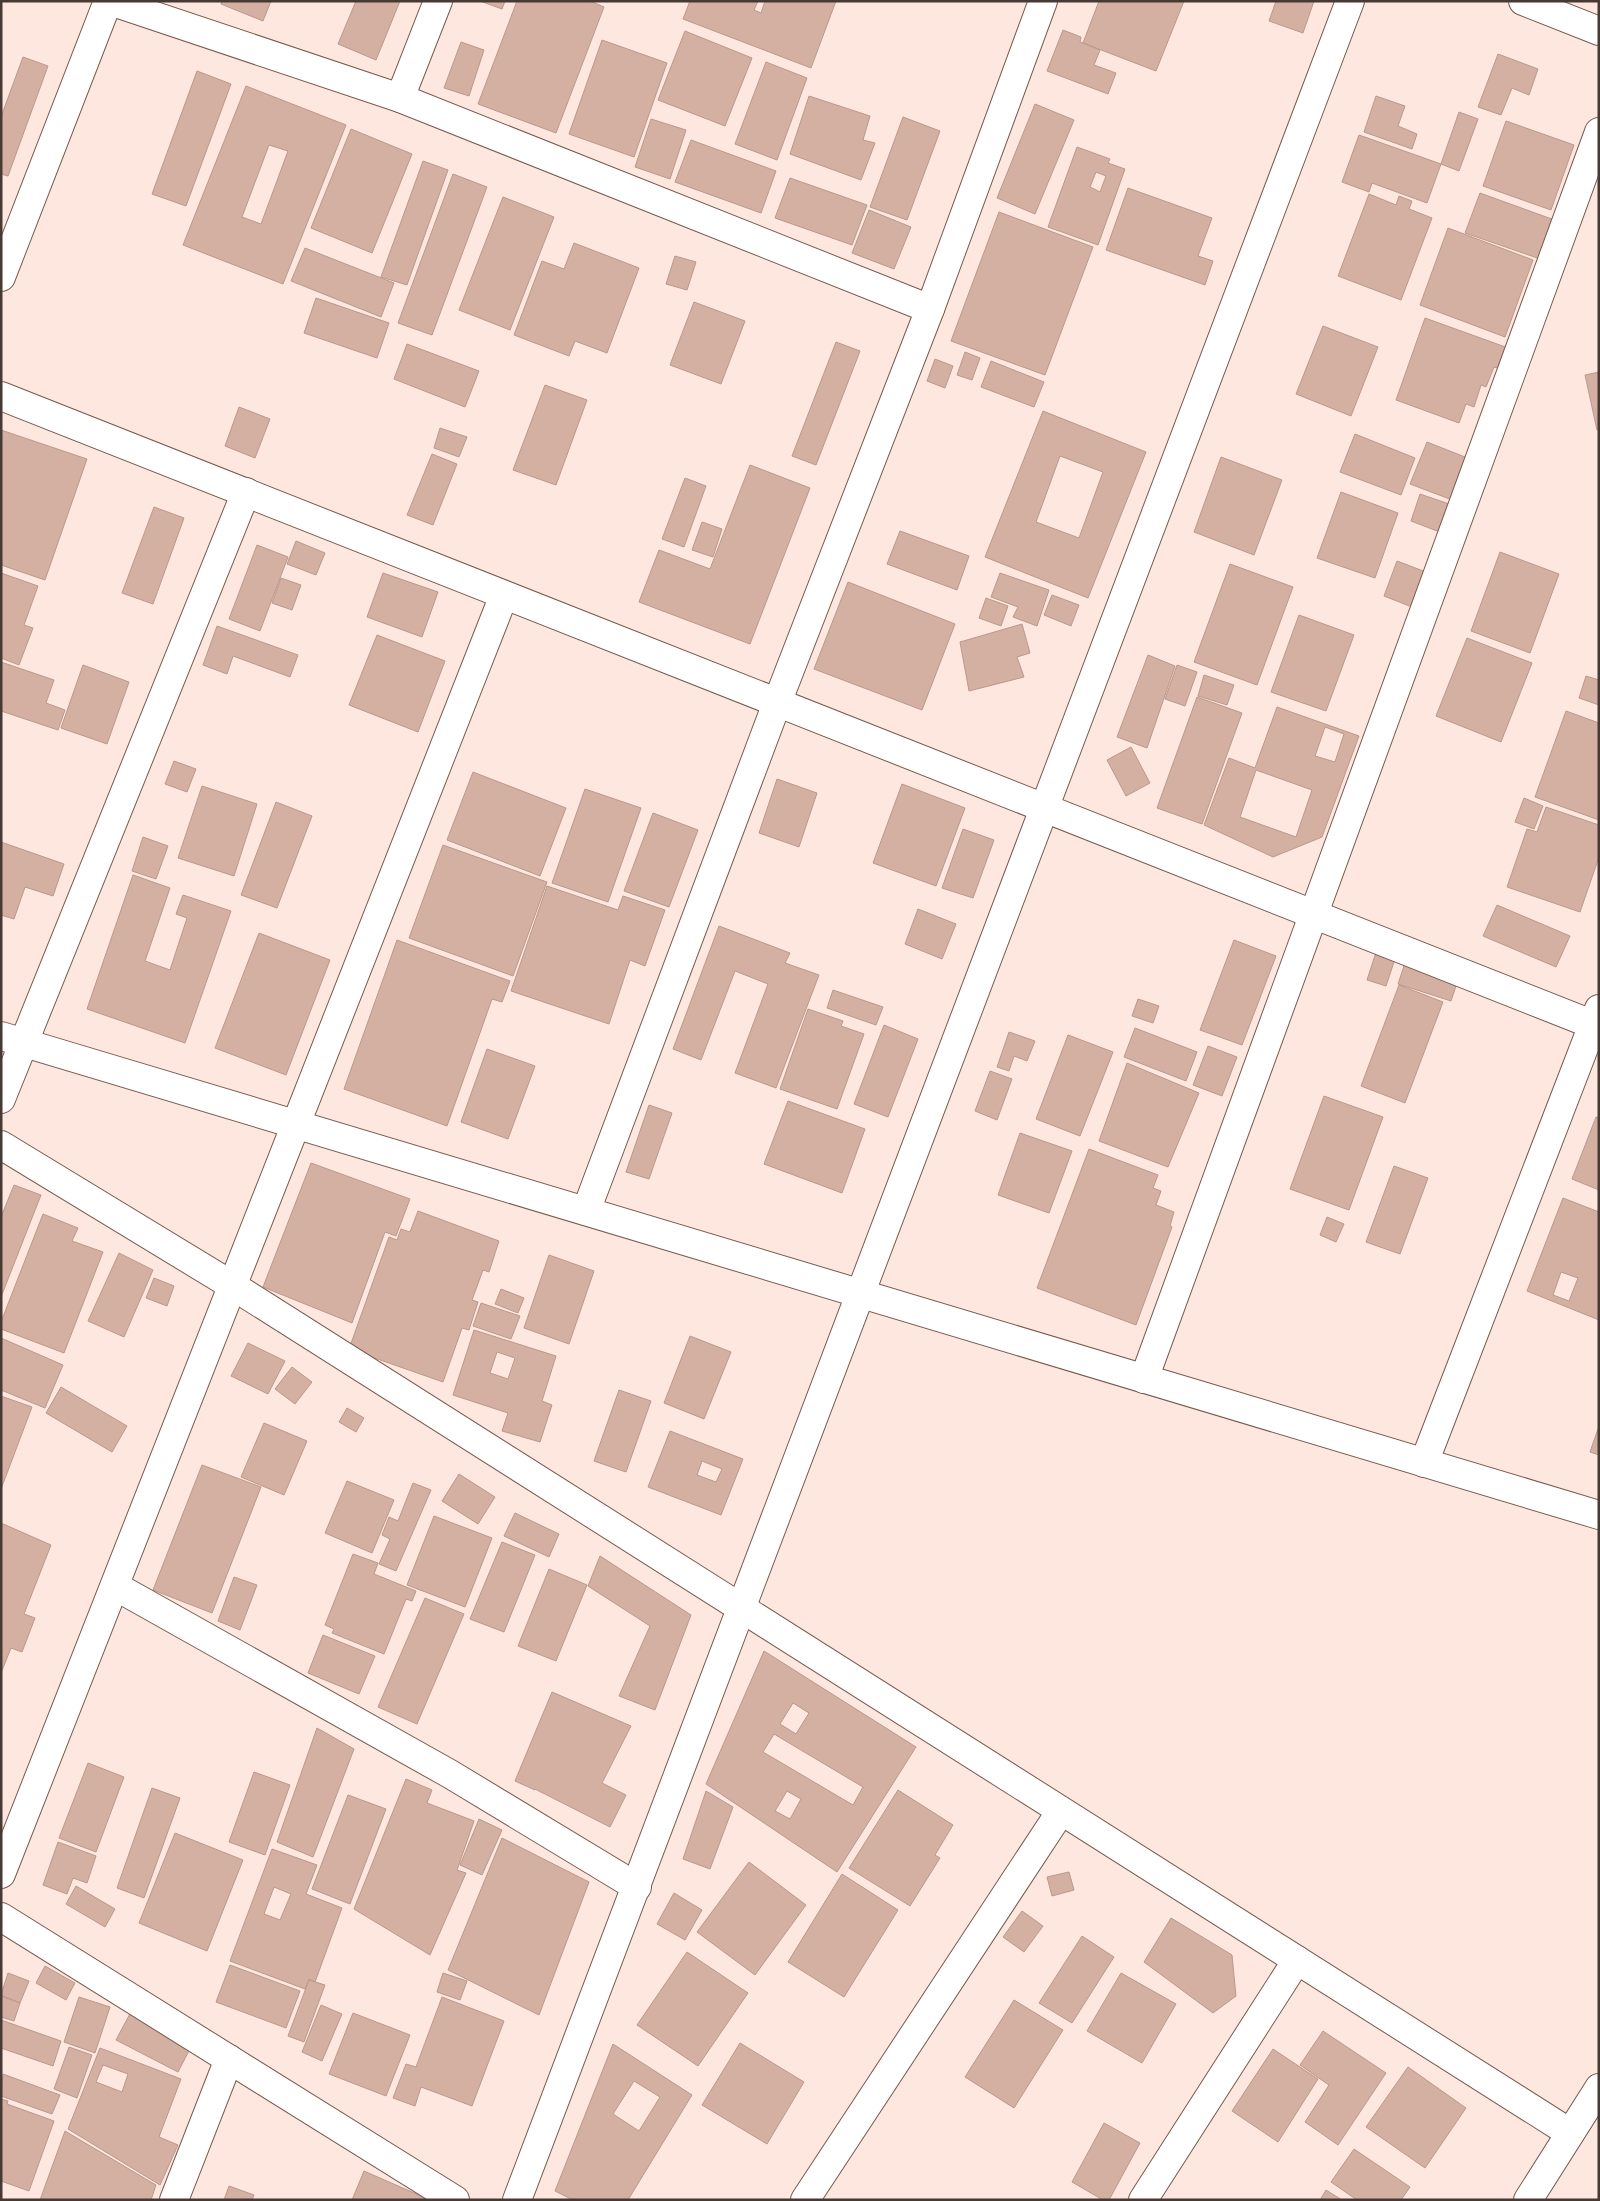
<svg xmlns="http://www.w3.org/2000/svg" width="1600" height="2201" font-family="Signika,sans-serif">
<rect width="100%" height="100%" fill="#fde7de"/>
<g fill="#d3b0a2" stroke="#bb988b" fill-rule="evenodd">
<polygon points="222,1 271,1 263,21 221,4"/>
<polygon points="356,1 400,1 376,60 338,44"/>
<polygon points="480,1 505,1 502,9"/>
<polygon points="517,1 590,1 604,7 556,133 478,104"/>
<polygon points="690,1 758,1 754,10 761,13 765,1 836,1 811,68 683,19"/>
<polygon points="1099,1 1184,1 1156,71 1083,43"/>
<polygon points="1276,1 1314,1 1303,33 1269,21"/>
<polygon points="1063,30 1081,37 1080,42 1100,50 1094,65 1116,73 1108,94 1047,71"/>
<polygon points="685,31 752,58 725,126 658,100"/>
<polygon points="602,40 667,63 634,157 569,134"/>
<polygon points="461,42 484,50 469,96 444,88"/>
<polygon points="1498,54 1538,69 1529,95 1512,88 1501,115 1478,107"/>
<polygon points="23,57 48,66 8,176 1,174 1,117"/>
<polygon points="766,62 807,78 777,160 735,144"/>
<polygon points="197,71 231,84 186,206 152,194"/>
<path d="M246,86l100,39 -63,159 -100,-39zM269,145l19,6 -27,73 -19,-7z"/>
<polygon points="809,96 870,116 863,140 875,143 861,180 790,154"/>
<polygon points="1376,96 1405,106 1398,126 1417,134 1412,149 1364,132"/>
<polygon points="1035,104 1074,120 1035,214 997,198"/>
<polygon points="1459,112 1478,119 1459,171 1441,164"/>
<polygon points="903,117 940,131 907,220 870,207"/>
<polygon points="651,119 686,130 670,179 635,167"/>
<polygon points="1506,121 1574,145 1551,210 1483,186"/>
<polygon points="351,129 412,154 372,253 311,228"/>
<polygon points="1359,135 1441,164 1427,203 1372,183 1369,192 1342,182"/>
<polygon points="691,140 776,171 761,213 675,182"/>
<path d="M1077,147l33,12 -2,4 17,6 -27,76 -50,-18zM1096,172l10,4 -6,16 -10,-5z"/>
<polygon points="423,161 448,170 407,285 381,277"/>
<polygon points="453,174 487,187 432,335 398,323"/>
<polygon points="790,178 867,205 852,245 775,218"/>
<polygon points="1128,188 1212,218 1198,256 1213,261 1205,285 1106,250"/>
<polygon points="1480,193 1560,222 1546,261 1465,233"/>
<polygon points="1369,194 1396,205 1399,196 1412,201 1409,209 1432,218 1401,300 1338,276"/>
<polygon points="503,197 554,217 510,330 459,310"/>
<polygon points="869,210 911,227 894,269 852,253"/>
<polygon points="999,212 1093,247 1045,375 951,341"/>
<polygon points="1448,228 1533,260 1505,337 1420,305"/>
<polygon points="574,243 639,268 607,353 575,341 569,356 514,335 542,261 564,269"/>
<polygon points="305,248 394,283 381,317 291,281"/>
<polygon points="675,256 696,262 687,290 666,284"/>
<polygon points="316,298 389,323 377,358 304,333"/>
<polygon points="694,302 745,321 721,384 670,365"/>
<polygon points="1425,318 1511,349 1504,370 1494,367 1486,387 1481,385 1474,407 1466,404 1459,423 1396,400"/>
<polygon points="1323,326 1378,347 1351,416 1296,394"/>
<polygon points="836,342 860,351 816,465 792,456"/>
<polygon points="407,344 479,371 465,407 394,379"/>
<polygon points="965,352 980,358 972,380 957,375"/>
<polygon points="935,359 953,366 945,388 927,381"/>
<polygon points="991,361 1044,382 1034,407 981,387"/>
<polygon points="1599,372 1599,429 1597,430 1585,375"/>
<polygon points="545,385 587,400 556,485 513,470"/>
<polygon points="239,407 270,419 255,458 225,446"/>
<path d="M1043,411l103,41 -58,146 -103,-41zM1060,456l43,16 -24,66 -43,-16z"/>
<polygon points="440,428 467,437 459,457 434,448"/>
<polygon points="1,430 87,459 45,580 1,565"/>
<polygon points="1355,434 1415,458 1401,495 1340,472"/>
<polygon points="1427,442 1470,459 1455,501 1410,484"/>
<polygon points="432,454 457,464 433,525 407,515"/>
<polygon points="1221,457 1282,480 1254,555 1194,532"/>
<polygon points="750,465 810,488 750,644 639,602 659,550 710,569"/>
<polygon points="685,478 706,486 684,547 662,539"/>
<polygon points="1341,492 1398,513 1375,578 1317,558"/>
<polygon points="1420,494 1455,506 1445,534 1411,521"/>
<polygon points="154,507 184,518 153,604 122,593"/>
<polygon points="702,522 722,529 713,557 692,550"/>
<polygon points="900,531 969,556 957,590 887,564"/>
<polygon points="296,541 325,553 316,575 287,564"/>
<polygon points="257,545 288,557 260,631 229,619"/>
<polygon points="1500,552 1559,574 1530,653 1471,631"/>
<polygon points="1397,561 1426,572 1412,607 1384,596"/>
<polygon points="1230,564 1293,587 1257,685 1194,662"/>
<polygon points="1,573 38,586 24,625 33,628 19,665 1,658"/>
<polygon points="383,573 438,592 422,637 367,617"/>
<polygon points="1000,573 1049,590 1037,626 1013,617 1018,607 991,597"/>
<polygon points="281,578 301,585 292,610 272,603"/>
<polygon points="848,582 955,624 922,710 814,669"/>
<polygon points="1052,595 1079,605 1071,626 1044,615"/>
<polygon points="986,598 1008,606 1001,626 979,618"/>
<polygon points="1299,615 1354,635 1326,711 1271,692"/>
<polygon points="1022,624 1030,653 1017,657 1024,677 969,691 960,642"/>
<polygon points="217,626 298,655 290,677 233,656 227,674 203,665"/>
<polygon points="377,635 445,661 418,732 349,705"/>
<polygon points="1467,638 1532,663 1501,742 1436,716"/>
<polygon points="1148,655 1175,666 1147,748 1117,737"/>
<polygon points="1,662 54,680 46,703 65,710 58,730 1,711"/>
<polygon points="83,665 129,682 107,744 61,728"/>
<polygon points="1177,665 1197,672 1185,706 1165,699"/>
<polygon points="1204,675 1234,685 1227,705 1198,696"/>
<polygon points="1586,676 1599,680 1599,705 1579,698"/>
<polygon points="1197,697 1242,713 1202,824 1157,808"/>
<path d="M1277,707l82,29 -37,101 -49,20 -69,-32 25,-67 26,10zM1325,727l19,7 -9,28 -20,-6zM1256,770l56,20 -16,47 -56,-20z"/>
<polygon points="1566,711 1599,723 1599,820 1535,797"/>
<polygon points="1131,747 1150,783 1126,796 1107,760"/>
<polygon points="174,761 196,769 187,792 165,784"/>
<polygon points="473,772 566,808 540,876 447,840"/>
<polygon points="777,779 817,793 799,847 759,833"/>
<polygon points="902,784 965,808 936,886 873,863"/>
<polygon points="202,786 257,804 234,876 178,858"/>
<polygon points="585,789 641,808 608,902 552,883"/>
<polygon points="1524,798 1543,806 1534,829 1515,822"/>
<polygon points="276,802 312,816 277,908 241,895"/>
<polygon points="1546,807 1599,825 1599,857 1580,912 1507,887 1527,829 1537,832"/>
<polygon points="653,813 698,830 669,907 624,891"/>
<polygon points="963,829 994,840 973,898 942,888"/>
<polygon points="143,837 168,846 156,879 132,871"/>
<polygon points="1,842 64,864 53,896 25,887 14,919 1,915"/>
<polygon points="443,845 547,882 513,976 409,938"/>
<polygon points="133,875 170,888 145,961 170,970 187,918 176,914 183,895 231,911 185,1043 87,1009"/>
<polygon points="547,886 618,910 623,896 665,910 645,966 630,960 609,1024 511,991"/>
<polygon points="1497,905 1570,936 1556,967 1483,936"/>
<polygon points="918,909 956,924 942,959 905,944"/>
<polygon points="719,926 790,953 785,963 819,975 776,1088 735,1073 768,984 735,971 701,1060 673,1049"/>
<polygon points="259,933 330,960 286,1075 215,1048"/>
<polygon points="397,940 510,981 502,1002 492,999 447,1126 344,1089"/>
<polygon points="1234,940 1276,956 1242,1045 1200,1030"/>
<polygon points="1378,946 1397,953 1386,986 1367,980"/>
<polygon points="1405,963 1458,980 1451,1001 1398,984"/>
<polygon points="1399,985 1443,1002 1405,1103 1361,1086"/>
<polygon points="833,990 883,1007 876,1025 827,1008"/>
<polygon points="1138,999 1159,1006 1153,1023 1132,1016"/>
<polygon points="808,1009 843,1021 841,1026 864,1034 837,1109 780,1089"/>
<polygon points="884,1025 918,1039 888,1117 854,1104"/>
<polygon points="1135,1028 1197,1052 1186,1081 1124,1057"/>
<polygon points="1009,1032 1035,1041 1027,1061 1014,1056 1009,1071 997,1067"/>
<polygon points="1068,1035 1113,1052 1080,1136 1036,1119"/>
<polygon points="1208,1046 1237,1057 1222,1096 1193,1085"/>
<polygon points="487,1049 535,1066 508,1139 461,1122"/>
<polygon points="1127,1063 1199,1093 1168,1167 1099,1141"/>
<polygon points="990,1071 1012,1079 997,1120 975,1111"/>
<polygon points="1324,1096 1383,1117 1349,1210 1290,1189"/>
<polygon points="788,1101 865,1129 842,1193 764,1164"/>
<polygon points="649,1105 672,1113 649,1179 626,1172"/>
<polygon points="1596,1117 1599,1118 1599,1190 1572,1179"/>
<polygon points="1020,1133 1072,1151 1049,1213 998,1195"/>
<polygon points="1089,1149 1158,1175 1153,1188 1161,1191 1156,1205 1174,1212 1170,1226 1172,1227 1136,1325 1037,1288"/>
<polygon points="311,1163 410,1199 396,1236 385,1232 352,1323 263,1287"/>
<polygon points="1394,1166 1428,1178 1400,1254 1366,1242"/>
<polygon points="14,1185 41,1195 1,1297 1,1217"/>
<path d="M1563,1198l36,14v108l-72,-29zM1561,1272l17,6 -9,23 -16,-6z"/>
<polygon points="418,1211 499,1241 489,1272 483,1270 472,1300 478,1302 469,1330 462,1328 443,1382 349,1349 389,1237 397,1240 401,1229 410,1232"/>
<polygon points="43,1214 78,1228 72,1241 103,1252 64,1353 1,1329 1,1322"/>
<polygon points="1327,1217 1344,1224 1336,1242 1320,1235"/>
<polygon points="119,1253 153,1270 124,1337 88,1321"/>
<polygon points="549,1255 594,1271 569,1344 524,1328"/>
<polygon points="154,1278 174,1286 167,1306 146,1298"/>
<polygon points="501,1289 524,1298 518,1313 495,1304"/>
<polygon points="481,1303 520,1316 511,1339 473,1326"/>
<path d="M474,1330l82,26 -14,45 10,4 -12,37 -38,-11 6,-18 -55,-18zM497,1352l18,6 -7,21 -18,-6z"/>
<polygon points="690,1336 731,1352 704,1419 664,1403"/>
<polygon points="1,1338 63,1365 45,1408 1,1390"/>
<polygon points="248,1343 285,1361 268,1394 231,1376"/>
<polygon points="292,1367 312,1382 295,1404 275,1389"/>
<polygon points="61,1387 127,1426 112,1452 46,1413"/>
<polygon points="619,1390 651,1401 626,1472 594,1461"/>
<polygon points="1,1396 32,1407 1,1489"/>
<polygon points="347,1408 364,1418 356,1432 339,1422"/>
<polygon points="264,1423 307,1441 284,1495 241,1477"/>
<polygon points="1599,1426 1599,1455 1590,1452"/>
<path d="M670,1431l73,28 -22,56 -73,-28zM702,1461l20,8 -6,13 -19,-7z"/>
<polygon points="202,1465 261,1487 212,1613 153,1590"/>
<polygon points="459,1474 495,1497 478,1524 442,1501"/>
<polygon points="347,1481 394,1500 372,1553 325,1533"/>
<polygon points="413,1483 431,1490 396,1571 379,1564 390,1539 382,1535 389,1517 398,1521"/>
<polygon points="515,1513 559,1534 549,1557 504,1536"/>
<polygon points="434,1516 492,1538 465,1607 407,1585"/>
<polygon points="1,1523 51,1545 24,1614 35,1618 22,1652 11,1648 1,1673"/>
<polygon points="502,1542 535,1555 504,1632 470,1619"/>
<polygon points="353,1554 378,1563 374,1574 416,1591 412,1601 406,1599 384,1654 332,1633 334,1629 325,1625"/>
<polygon points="600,1556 691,1615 655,1710 619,1696 650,1626 588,1586"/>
<polygon points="549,1569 587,1585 556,1661 518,1646"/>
<polygon points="234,1577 257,1585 240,1630 218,1621"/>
<polygon points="425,1598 464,1614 417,1724 378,1707"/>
<polygon points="323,1635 375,1656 359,1694 308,1673"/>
<path d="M764,1651l152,96 -79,125 -131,-88zM793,1703l16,10 -13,21 -16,-10zM774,1734l89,53 -10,18 -90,-53zM787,1791l14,8 -11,20 -15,-8z"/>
<polygon points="552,1692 631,1726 602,1783 626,1795 610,1827 535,1789 535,1790 515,1781"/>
<polygon points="317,1728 354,1749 313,1857 277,1842"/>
<polygon points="88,1763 124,1777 96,1852 59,1838"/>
<polygon points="254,1772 290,1785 265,1855 229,1842"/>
<polygon points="406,1779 432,1790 427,1803 474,1821 457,1870 466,1873 430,1955 354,1909"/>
<polygon points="152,1788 180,1798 144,1898 117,1888"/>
<polygon points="898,1790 953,1825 935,1855 940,1858 910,1906 849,1868"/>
<polygon points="706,1791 733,1807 710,1869 683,1859"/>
<polygon points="348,1795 386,1809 350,1904 312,1889"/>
<polygon points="479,1819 502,1830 482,1875 460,1865"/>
<polygon points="175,1833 243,1860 207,1951 139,1923"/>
<polygon points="502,1838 589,1882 539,2015 448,1970"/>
<polygon points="58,1842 96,1856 87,1883 73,1878 67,1894 43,1885"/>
<path d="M272,1849l45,16 -11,29 36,14 -27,74 -6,-3 -4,10 -75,-28zM274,1887l17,7 -11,26 -16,-6z"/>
<polygon points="749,1862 806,1905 755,1975 697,1932"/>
<polygon points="1069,1872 1074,1890 1052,1896 1047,1877"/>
<polygon points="842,1874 898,1910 844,1997 788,1962"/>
<polygon points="76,1886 115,1909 105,1927 66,1904"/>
<polygon points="674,1893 702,1910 685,1940 657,1924"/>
<polygon points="1022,1911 1043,1926 1024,1952 1003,1937"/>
<polygon points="1171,1918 1232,1955 1236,1996 1213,2013 1144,1962"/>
<polygon points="1082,1936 1114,1957 1072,2023 1039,2003"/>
<polygon points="687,1952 748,1993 698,2066 637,2025"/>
<polygon points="230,1965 300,1991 286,2028 216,2002"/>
<polygon points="45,1966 75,1983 66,2000 36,1983"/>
<polygon points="8,1973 29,1981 20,2003 1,1995"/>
<polygon points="443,1973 467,1981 460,2000 437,1992"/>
<polygon points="1121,1973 1176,2004 1142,2063 1087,2031"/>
<polygon points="309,1980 325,1985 304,2042 288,2036"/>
<polygon points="1,1996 20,2003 14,2021 1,2017"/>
<polygon points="79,1997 110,2007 95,2053 64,2042"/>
<polygon points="442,1997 504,2021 472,2106 421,2087 415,2106 393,2098 406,2064 416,2067"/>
<polygon points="1014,2000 1063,2030 1014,2108 965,2077"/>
<polygon points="321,2005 342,2014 322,2061 302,2052"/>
<polygon points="132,2010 193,2043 178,2072 116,2040"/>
<polygon points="353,2013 410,2035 386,2096 329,2074"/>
<polygon points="1,2020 61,2041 53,2066 1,2048"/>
<polygon points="1323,2031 1386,2073 1338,2145 1305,2122 1329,2085 1300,2065"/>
<polygon points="740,2043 804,2082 767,2144 702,2105"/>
<path d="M613,2044l79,51 -64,105h-55l-18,-9zM634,2081l26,16 -21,34 -26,-17z"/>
<polygon points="69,2047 92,2055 77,2098 54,2089"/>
<path d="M100,2048l81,31 -22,58 19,8 -18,40 -92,-56zM103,2065l25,9 -6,18 -26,-10z"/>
<polygon points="1273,2049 1318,2079 1278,2142 1232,2111"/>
<polygon points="1408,2067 1466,2108 1425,2168 1366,2127"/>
<polygon points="3,2074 60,2095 52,2114 1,2096"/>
<polygon points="1,2099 8,2101 7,2104 54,2121 29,2191 1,2181"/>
<polygon points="1104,2123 1140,2143 1109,2200 1103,2200 1072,2182"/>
<polygon points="65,2131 156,2185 151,2200 40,2200"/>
<polygon points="1354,2149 1410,2187 1401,2200 1357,2200 1331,2182"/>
<polygon points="364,2171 430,2200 352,2200"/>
<polygon points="229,2186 254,2195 252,2200 224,2200"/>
<polygon points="1326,2190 1342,2200 1320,2200"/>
</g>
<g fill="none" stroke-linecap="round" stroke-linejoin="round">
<defs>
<g id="street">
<polyline points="110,1 400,98 930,309"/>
<polyline points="1523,1 1599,31"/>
<polyline points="400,98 438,1"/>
<polyline points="1,277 108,1"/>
<polyline points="1,396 1599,1027"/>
<polyline points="1,1036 1599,1515"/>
<polyline points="1,1099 246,492"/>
<polyline points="1,1145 233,1286 1570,2133"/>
<polyline points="586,1211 777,703 930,309 1043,1"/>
<polyline points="1144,1379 1599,132"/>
<polyline points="1424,1463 1599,1009"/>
<polyline points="115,1586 450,1774 637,1887"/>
<polyline points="1,1874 504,595"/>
<polyline points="1,1917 455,2200"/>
<polyline points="174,2200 229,2059"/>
<polyline points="517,2200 1350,1"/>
<polyline points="805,2200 1061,1811"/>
<polyline points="1143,2200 1297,1960"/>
</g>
<polyline id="secondary" points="1528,2200 1599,2088"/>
</defs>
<use href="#street" stroke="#795a4e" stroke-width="30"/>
<use href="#secondary" stroke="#795a4e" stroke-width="30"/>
<use href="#street" stroke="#fff" stroke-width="28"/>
<use href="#secondary" stroke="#fff" stroke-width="28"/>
</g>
<rect width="1600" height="2201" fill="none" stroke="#473933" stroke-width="5"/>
</svg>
